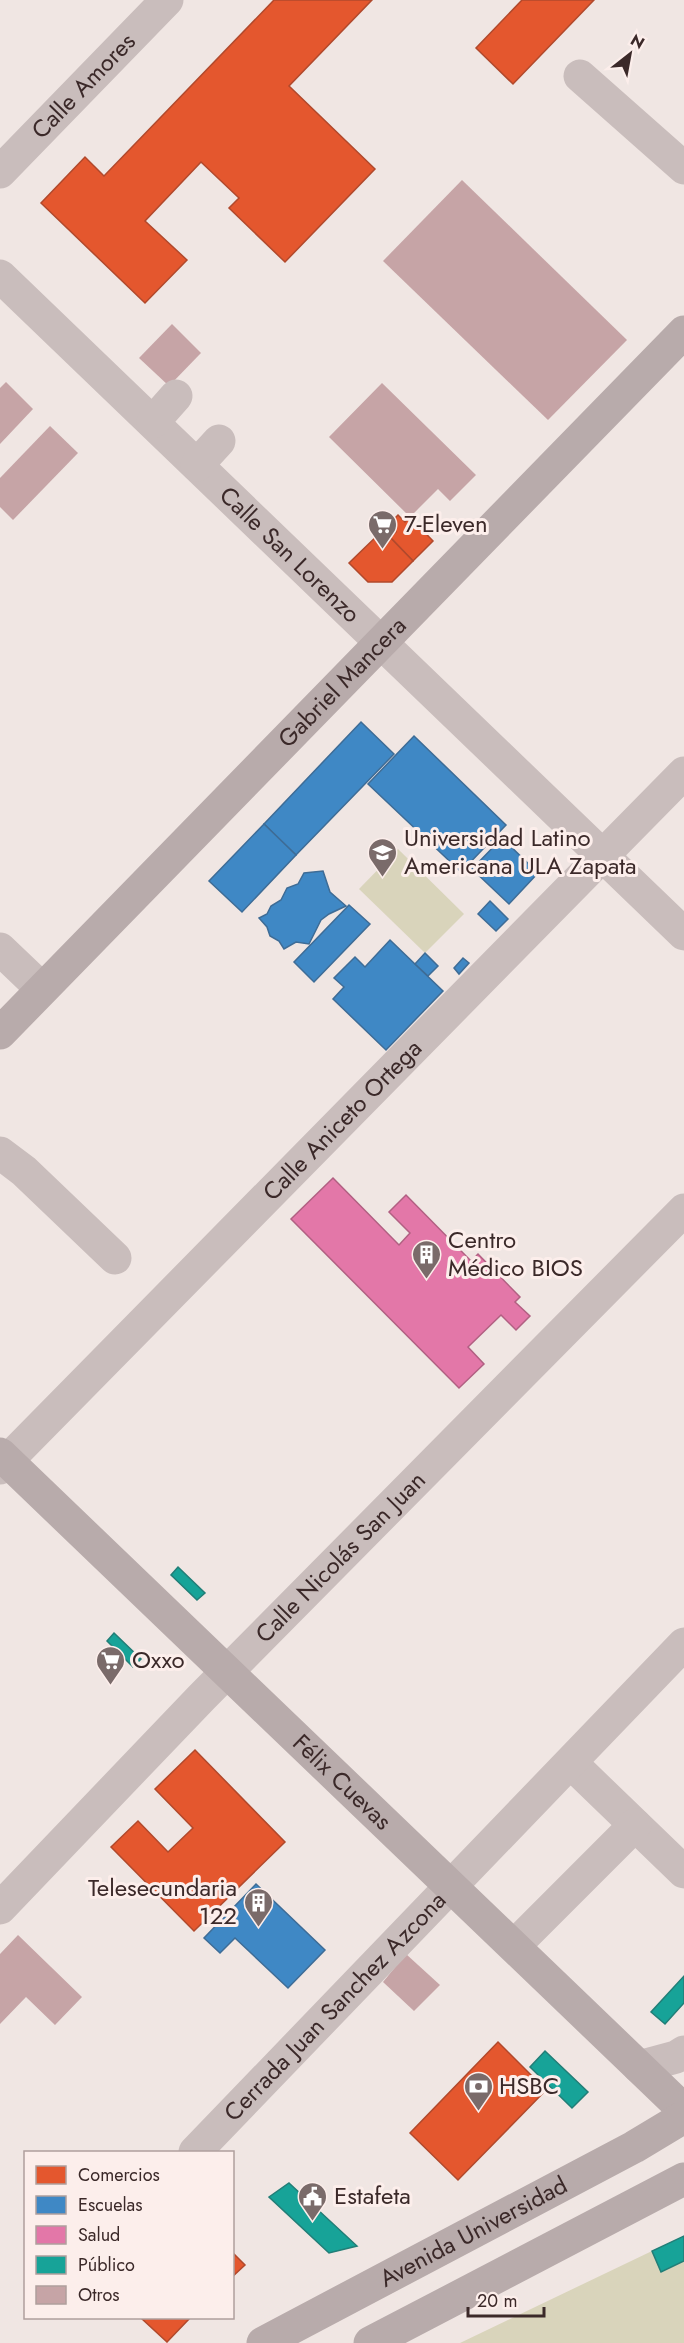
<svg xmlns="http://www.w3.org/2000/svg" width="684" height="2343" font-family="Jost,sans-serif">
<rect width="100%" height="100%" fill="#f0e6e3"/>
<g fill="#d9d4bb">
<polygon points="398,849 464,914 425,953 359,889"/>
<polygon points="652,2251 662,2272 684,2261 684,2343 460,2343"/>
</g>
<g fill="#e4572e" stroke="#b1492c" stroke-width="1.5">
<polygon points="274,0 372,0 289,86 375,169 285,262 229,208 239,198 201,162 145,221 187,260 145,303 41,203 85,157 104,176"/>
<polygon points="522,0 594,0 513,84 476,48"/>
<polygon points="398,515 405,522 410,517 433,541 413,561 390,537 396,532 389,524"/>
<polygon points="383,530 413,561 392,582 368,582 349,563"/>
<polygon points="195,1750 285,1842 194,1931 111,1847 138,1821 168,1852 193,1828 155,1789"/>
<polygon points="498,2042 546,2090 458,2180 410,2133"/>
<polygon points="232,2252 245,2265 232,2277"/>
<polygon points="141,2318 190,2318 167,2342"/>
</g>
<g fill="#3f88c5" stroke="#3e6c96" stroke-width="1.5">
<polygon points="361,722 394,754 296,855 264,824"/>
<polygon points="414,736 506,825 461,872 368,784"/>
<polygon points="264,824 296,855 242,912 209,881"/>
<polygon points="502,838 538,873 509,904 472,869"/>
<polygon points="323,871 330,892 346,906 329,914 321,920 309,944 296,942 284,949 279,941 270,936 267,927 259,918 267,914 271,906 281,900 287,888 298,884 304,873"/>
<polygon points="490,901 508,919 496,931 478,914"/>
<polygon points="349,905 370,924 314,982 294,962"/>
<polygon points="390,940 443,991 386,1050 333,999 344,987 334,978 355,957 365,967"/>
<polygon points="425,953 438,966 428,976 415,964"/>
<polygon points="463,958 469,963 459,974 454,968"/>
<polygon points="256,1884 325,1950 288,1988 235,1938 220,1953 204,1938"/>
</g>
<polygon fill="#e377a8" stroke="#b16082" stroke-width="1.5" points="333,1178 399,1245 410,1233 389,1212 406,1195 471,1261 478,1254 520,1297 515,1302 530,1316 516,1330 501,1315 468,1347 484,1364 459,1388 291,1219"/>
<g fill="#17a398" stroke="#227e77" stroke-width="1.5">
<polygon points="178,1567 205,1593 197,1600 171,1575"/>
<polygon points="114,1633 141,1659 133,1667 107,1641"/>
<polygon points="684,1976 684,2003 665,2024 651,2012"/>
<polygon points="545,2051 588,2092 572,2108 530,2067"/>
<polygon points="289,2183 357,2246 329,2253 269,2197"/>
<polygon points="684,2236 684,2261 661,2272 652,2251"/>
</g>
<g fill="#c6a4a6">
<polygon points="462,180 627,340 548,420 383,261"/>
<polygon points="172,324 201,353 169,386 139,358"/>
<polygon points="6,382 33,409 0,444 0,388"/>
<polygon points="382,383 476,475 450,501 438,489 410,517 329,437"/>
<polygon points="50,426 78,453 13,520 0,507 0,478"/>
<polygon points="18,1935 82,1997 55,2025 26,1997 0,2024 0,1954"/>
<polygon points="406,1954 440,1985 414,2011 383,1982"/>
</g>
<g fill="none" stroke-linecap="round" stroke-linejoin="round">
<g stroke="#c9bdbc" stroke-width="33">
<polyline points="580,76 684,168"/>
<path id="s1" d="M0,172l167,-172"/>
<path id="s2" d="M0,276l684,658"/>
<polyline points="153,422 176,396"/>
<polyline points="197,465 219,441"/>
<polyline points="0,949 42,989"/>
<polyline points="0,1153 24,1171 115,1258"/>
<path id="s3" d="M0,1468l684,-695"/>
<polyline points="571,1763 684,1872"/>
<path id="s4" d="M0,1908l202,-211 482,-487"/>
<polyline points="514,1946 635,1825"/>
<polyline points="639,2067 676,2057 684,2052"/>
<path id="s5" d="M195,2152l489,-508"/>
</g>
<g stroke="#b8abab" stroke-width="33">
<path id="s6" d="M0,1033l684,-701"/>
<path id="s7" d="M0,1454l684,656"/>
<path id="s8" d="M263,2343l371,-196 50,-30"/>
<polyline points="370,2343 684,2179"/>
</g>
</g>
<defs>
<symbol id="supermarket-pin" viewBox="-11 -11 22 30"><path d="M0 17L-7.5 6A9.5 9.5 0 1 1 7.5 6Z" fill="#7a6b6a" stroke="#fceeeb"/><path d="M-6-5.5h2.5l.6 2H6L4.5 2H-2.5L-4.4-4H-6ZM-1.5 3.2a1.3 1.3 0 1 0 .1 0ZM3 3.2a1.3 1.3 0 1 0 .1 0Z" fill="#fff"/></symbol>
<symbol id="university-pin" viewBox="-11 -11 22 30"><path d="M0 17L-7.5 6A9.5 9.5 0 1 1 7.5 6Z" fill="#7a6b6a" stroke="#fceeeb"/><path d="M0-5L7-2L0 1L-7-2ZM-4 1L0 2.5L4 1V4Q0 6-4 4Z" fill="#fff"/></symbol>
<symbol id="building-pin" viewBox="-11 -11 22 30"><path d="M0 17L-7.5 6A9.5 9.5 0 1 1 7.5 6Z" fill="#7a6b6a" stroke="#fceeeb"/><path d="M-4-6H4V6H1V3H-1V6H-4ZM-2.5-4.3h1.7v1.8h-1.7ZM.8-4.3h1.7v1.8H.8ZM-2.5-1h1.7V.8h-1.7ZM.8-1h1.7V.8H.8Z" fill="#fff"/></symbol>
<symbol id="bank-pin" viewBox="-11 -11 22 30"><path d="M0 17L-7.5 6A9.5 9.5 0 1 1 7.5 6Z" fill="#7a6b6a" stroke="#fceeeb"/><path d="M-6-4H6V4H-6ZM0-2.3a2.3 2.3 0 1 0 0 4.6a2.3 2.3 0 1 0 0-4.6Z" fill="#fff"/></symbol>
<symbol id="civic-pin" viewBox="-11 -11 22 30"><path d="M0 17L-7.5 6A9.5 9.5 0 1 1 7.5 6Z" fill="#7a6b6a" stroke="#fceeeb"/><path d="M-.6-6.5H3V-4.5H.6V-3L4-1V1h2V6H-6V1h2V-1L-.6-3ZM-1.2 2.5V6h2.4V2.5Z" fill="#fff"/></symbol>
</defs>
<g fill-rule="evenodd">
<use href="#supermarket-pin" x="366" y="508" width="33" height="45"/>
<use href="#university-pin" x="366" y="836" width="33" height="45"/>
<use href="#building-pin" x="410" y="1238" width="33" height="45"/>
<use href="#supermarket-pin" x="94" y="1644" width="33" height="45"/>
<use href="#building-pin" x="242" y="1886" width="33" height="45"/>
<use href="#bank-pin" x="462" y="2070" width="33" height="45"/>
<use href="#civic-pin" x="296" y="2180" width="33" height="45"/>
</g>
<g text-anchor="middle" stroke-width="6" stroke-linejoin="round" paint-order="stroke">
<g font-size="24" fill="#3b2929" stroke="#fceeeb">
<text dy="8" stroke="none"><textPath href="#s1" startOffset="120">Calle Amores</textPath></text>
<text dy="8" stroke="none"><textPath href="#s2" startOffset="402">Calle San Lorenzo</textPath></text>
<text dy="8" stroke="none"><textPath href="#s6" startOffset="490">Gabriel Mancera</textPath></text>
<text dy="8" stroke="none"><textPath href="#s3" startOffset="488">Calle Aniceto Ortega</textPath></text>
<text dy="8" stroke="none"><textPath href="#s4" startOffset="489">Calle Nicolás San Juan</textPath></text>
<text dy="8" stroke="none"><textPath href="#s7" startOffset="474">Félix Cuevas</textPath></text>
<text dy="8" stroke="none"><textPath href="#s5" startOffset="202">Cerrada Juan Sanchez Azcona</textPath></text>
<text dy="8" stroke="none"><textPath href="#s8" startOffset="238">Avenida Universidad</textPath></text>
</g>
<g font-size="24" fill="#3b2929" stroke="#fceeeb" text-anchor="start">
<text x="404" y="532">7-Eleven</text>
<text x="404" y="846">Universidad Latino<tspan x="404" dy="28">Americana ULA Zapata</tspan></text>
<text x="448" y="1248">Centro<tspan x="448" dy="28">Médico BIOS</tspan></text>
<text x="132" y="1668">Oxxo</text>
<text x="237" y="1896" text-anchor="end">Telesecundaria<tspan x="237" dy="28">122</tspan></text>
<text x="499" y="2094">HSBC</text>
<text x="334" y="2204">Estafeta</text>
</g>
</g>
<rect x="24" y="2151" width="210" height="168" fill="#fceeeb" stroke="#af9f9d" stroke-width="1.5"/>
<rect x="36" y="2166" width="30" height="18" fill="#e4572e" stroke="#af9f9d" stroke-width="1.5"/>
<text x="78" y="2181" font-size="18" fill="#3b2929">Comercios</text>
<rect x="36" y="2196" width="30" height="18" fill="#3f88c5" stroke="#af9f9d" stroke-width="1.5"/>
<text x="78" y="2211" font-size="18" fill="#3b2929">Escuelas</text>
<rect x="36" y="2226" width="30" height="18" fill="#e377a8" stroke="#af9f9d" stroke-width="1.5"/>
<text x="78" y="2241" font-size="18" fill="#3b2929">Salud</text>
<rect x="36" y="2256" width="30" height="18" fill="#17a398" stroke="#af9f9d" stroke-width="1.5"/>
<text x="78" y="2271" font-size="18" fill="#3b2929">Público</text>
<rect x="36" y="2286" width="30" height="18" fill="#c6a4a6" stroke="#af9f9d" stroke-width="1.5"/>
<text x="78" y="2301" font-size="18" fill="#3b2929">Otros</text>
<g transform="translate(630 54) rotate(31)" stroke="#fceeeb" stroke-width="4.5" paint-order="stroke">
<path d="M0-4.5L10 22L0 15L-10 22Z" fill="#3b2929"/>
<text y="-9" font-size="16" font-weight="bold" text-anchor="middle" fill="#3b2929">N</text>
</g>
<path d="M468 2307v9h76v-9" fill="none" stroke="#3b2929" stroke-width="3"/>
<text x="477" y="2307" font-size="18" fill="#3b2929" stroke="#fceeeb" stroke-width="4.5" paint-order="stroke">20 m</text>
</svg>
